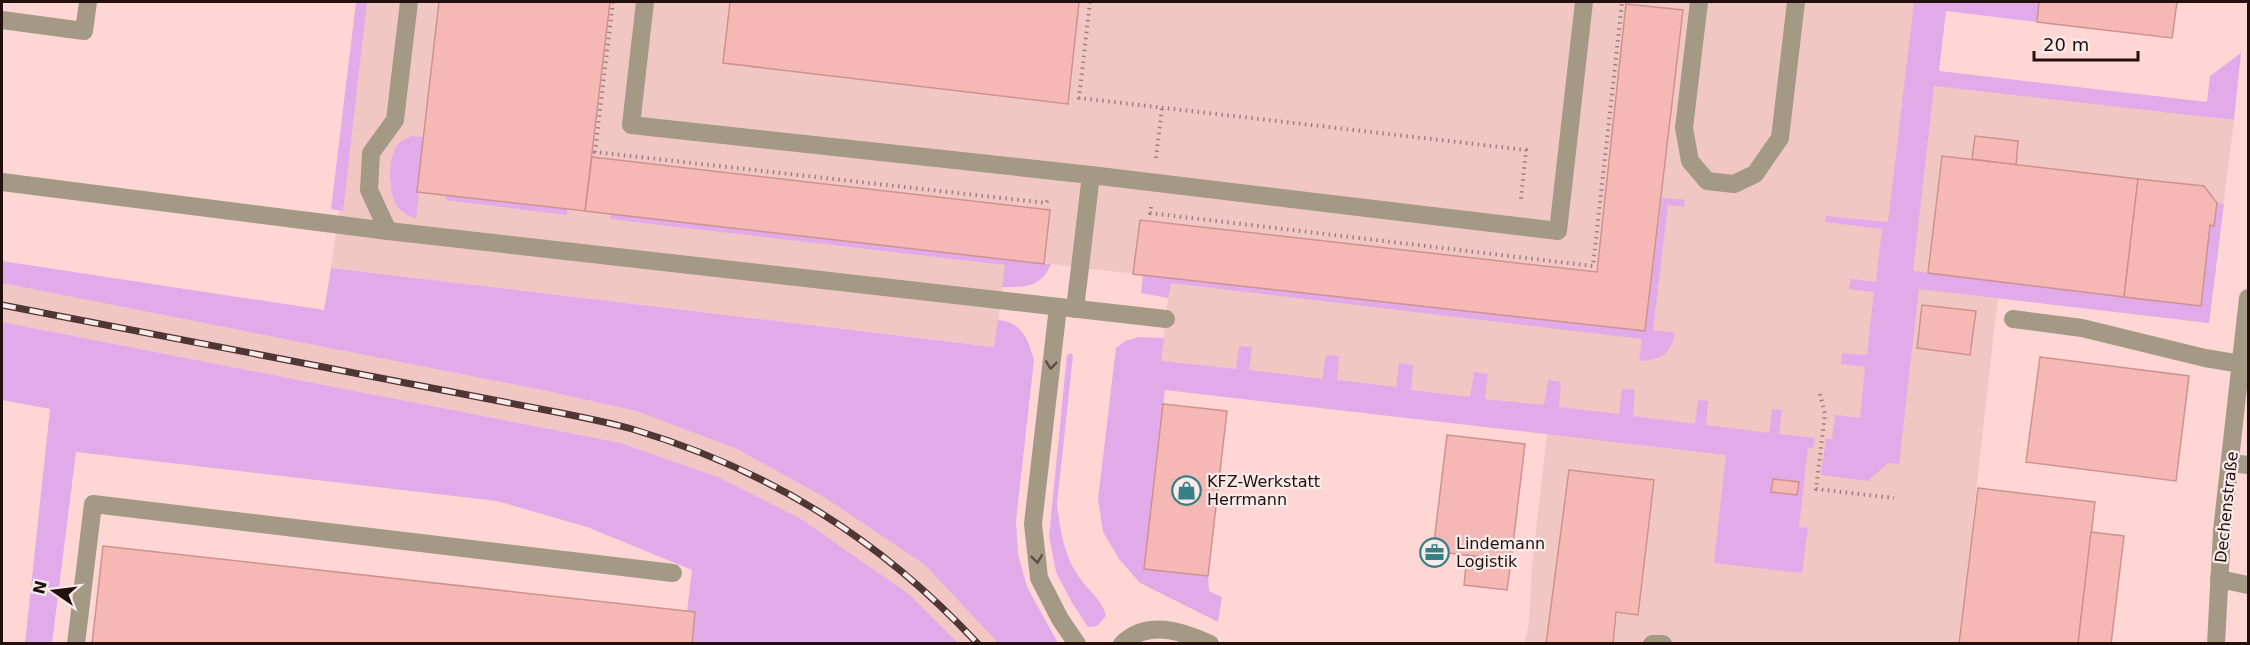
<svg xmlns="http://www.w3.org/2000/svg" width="2250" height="645" font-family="'DejaVu Sans',sans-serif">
<rect width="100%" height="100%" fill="#fed7d5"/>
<g fill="#f1c7c4">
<polygon points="356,2 1928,2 1919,83 2234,120 2209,323 1998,298 1959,643 1524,643 1529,623 1532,564 1549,417 1160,371 1170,278 1006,259 995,347 331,268 347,155"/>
<polygon points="2,283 547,391 636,411 737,449 824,497 925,565 998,643 958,643 910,595 718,477 621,443 2,322"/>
</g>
<g fill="#e1aae9">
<polygon points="356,2 367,2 343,211 331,209"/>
<polygon points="1914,2 2039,2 2037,22 1946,11 1939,71 2207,102 2210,76 2241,53 2234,120 1934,86 1913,271 2200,306 2210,225 2214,226 2217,203 2224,204 2209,323 1919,289 1899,464 1888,463 1868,481 1821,475 1826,439 1832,439 1835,415 1860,418 1865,367 1841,364 1842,353 1867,355 1874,292 1849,289 1851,279 1876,282 1882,229 1825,222 1826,216 1888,222"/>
<path d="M411,136l12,1 -6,54 2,1 -3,27c-7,-3 -15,-7 -19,-13 -9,-13 -9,-46 -1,-59 3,-5 10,-8 15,-11z"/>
<polygon points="446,195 567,209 567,215 446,200"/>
<path d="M1662,198l23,2 -1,7 -16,-2 -15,125 22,3c-4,22 -15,27 -36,28l3,-22 -471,-56 -3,15 -27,-5 2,-18 502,56z"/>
<path d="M611,214l433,50h7c-10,24 -26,23 -49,23l3,-22 -395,-46z"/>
<path d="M2,261l322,49 7,-42 663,79 4,-27c24,2 30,19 36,40l-18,161 2,33 9,33 31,56h-60l-73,-78 -101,-68 -87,-48 -101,-38 -89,-20 -545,-108z"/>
<polygon points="2,322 621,443 718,477 801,519 910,595 958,643 692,643 695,612 687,611 692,570 587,527 497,501 76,452 52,643 25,643 50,409 2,400"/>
<polygon points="1139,337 1164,338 1161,361 1236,369 1239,346 1252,347 1249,370 1322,379 1326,355 1339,356 1337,380 1396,387 1399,363 1413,365 1411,390 1470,397 1474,372 1488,374 1485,399 1544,405 1548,380 1561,382 1559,407 1619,414 1622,389 1635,390 1633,416 1695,424 1698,400 1708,401 1706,425 1769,433 1772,409 1782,410 1779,434 1815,438 1813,448 1808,448 1799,527 1808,528 1802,573 1714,563 1726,455 1165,390 1144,568 1208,576 1209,591 1222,597 1218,622 1140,583 1119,559 1103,532 1098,499 1116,348 1125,341"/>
<path d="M1071,353l2,3 -16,148c3,25 7,52 22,73 9,13 24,24 27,39l-9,10 -9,1 -17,-26 -15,-29 -7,-36 18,-181z"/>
</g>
<g fill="#f6b8b5" stroke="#cd928f" stroke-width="1.5">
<polygon points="439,2 610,2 585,211 417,192"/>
<polygon points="730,2 1079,2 1068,104 723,63"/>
<polygon points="2039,2 2177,2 2172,38 2037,22"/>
<polygon points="1626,4 1683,10 1645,331 1133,274 1140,220 1597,272"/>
<polygon points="1975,136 2018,141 2016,165 1972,159"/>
<polygon points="1942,156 2138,179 2124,297 1928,273"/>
<polygon points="592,157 1050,210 1044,264 585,211"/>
<polygon points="2138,179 2204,186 2217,203 2214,226 2210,225 2201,306 2124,297"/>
<polygon points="1922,305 1976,311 1970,355 1917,348"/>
<polygon points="2040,357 2189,376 2176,481 2026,462"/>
<polygon points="1163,404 1227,411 1208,576 1144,569"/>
<polygon points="1447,435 1525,444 1511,561 1433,551"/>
<polygon points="1569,470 1654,480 1638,615 1616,612 1613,644 1546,644"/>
<polygon points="1773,479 1799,482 1797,495 1771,492"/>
<polygon points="1978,488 2095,502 2078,644 1959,644"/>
<polygon points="2091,532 2124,536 2111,644 2078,644"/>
<polygon points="103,546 695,612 692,644 92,644"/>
<polygon points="1467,555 1511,561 1507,590 1464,585"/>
</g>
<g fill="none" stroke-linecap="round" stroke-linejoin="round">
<g stroke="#9f807e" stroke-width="4" stroke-dasharray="1.5 4.5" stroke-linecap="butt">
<polyline points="613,2 595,152 1046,203 1050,197"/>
<polyline points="1090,2 1079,98 1526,150 1521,199"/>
<polyline points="1156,158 1162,108"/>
<polyline points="1151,207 1150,213 1593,266 1622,3 1621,2"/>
<polyline points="1820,394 1825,414 1816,489 1894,498"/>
</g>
<g stroke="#a49984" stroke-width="18">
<polyline points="645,2 631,125 1091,175 1558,231 1584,2"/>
<polyline points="1699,2 1684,128 1690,161 1707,181 1734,184 1755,174 1780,138 1796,2"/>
<polyline points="2,20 84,31 88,2"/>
<polyline points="2,182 388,231 1166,319"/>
<polyline points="388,231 369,190 371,153 395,120 409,2"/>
<polyline points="1058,307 1033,524 1039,578 1060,619 1077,644"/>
<polyline points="1075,309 1091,175"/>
<polyline points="2013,319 2082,328 2205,358 2241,364"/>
<polyline points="2230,463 2248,465"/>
<polyline points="2219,579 2248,585"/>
<polyline points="76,644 93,504 673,573"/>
<polyline points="1652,644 1663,644"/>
</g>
<g stroke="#a49984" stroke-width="18">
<path d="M1122,644c25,-25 60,-13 88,0"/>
<polyline points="2216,644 2222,531 2248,298"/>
</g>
<defs>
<path id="rail" d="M2,305l554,107c25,5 51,10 76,17 138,41 248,110 346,215"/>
</defs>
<use href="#rail" stroke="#4e3635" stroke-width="7"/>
<use href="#rail" stroke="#f8ebea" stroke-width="4.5" stroke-dasharray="14" stroke-linecap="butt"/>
</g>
<defs><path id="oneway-chevron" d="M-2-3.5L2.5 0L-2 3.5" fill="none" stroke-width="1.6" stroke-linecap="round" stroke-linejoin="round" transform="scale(1.5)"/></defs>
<g stroke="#5e4d44">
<use href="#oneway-chevron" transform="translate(1051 365) rotate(97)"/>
<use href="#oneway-chevron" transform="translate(1037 559) rotate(83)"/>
</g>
<defs>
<symbol id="shop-ring" viewBox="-11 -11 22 22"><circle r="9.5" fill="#f8ebea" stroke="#367f84" stroke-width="1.5"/><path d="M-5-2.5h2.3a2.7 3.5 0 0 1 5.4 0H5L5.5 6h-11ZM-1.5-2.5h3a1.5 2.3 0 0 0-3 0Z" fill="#367f84"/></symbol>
<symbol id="office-ring" viewBox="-11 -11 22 22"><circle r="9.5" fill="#f8ebea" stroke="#367f84" stroke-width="1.5"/><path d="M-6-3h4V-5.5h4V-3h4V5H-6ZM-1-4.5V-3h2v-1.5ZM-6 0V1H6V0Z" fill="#367f84"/></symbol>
</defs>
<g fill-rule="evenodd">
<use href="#shop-ring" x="1170" y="474" width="33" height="33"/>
<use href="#office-ring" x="1418" y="536" width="33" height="33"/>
</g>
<g text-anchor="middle" stroke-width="4.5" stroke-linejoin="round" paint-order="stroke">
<g font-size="16" fill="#240f0f" stroke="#f8ebea" text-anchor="start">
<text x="1207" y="487">KFZ-Werkstatt<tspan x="1207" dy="18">Herrmann</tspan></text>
<text x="1456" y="549">Lindemann<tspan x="1456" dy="18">Logistik</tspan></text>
</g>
<g font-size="16" fill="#240f0f" stroke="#f8ebea">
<text transform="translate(2226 507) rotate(-84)" y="6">Dechenstraße</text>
</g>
</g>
<rect width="2250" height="645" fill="none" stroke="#240f0f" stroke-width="6"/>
<g transform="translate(54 591) rotate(284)" stroke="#f8ebea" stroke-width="4.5" paint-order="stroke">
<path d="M0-4.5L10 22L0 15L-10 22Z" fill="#240f0f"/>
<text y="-9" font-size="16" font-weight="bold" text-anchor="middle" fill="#240f0f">N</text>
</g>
<path d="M2034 51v9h104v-9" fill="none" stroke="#240f0f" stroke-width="3"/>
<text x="2043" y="51" font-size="18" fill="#240f0f" stroke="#f8ebea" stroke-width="4.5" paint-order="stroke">20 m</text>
</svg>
